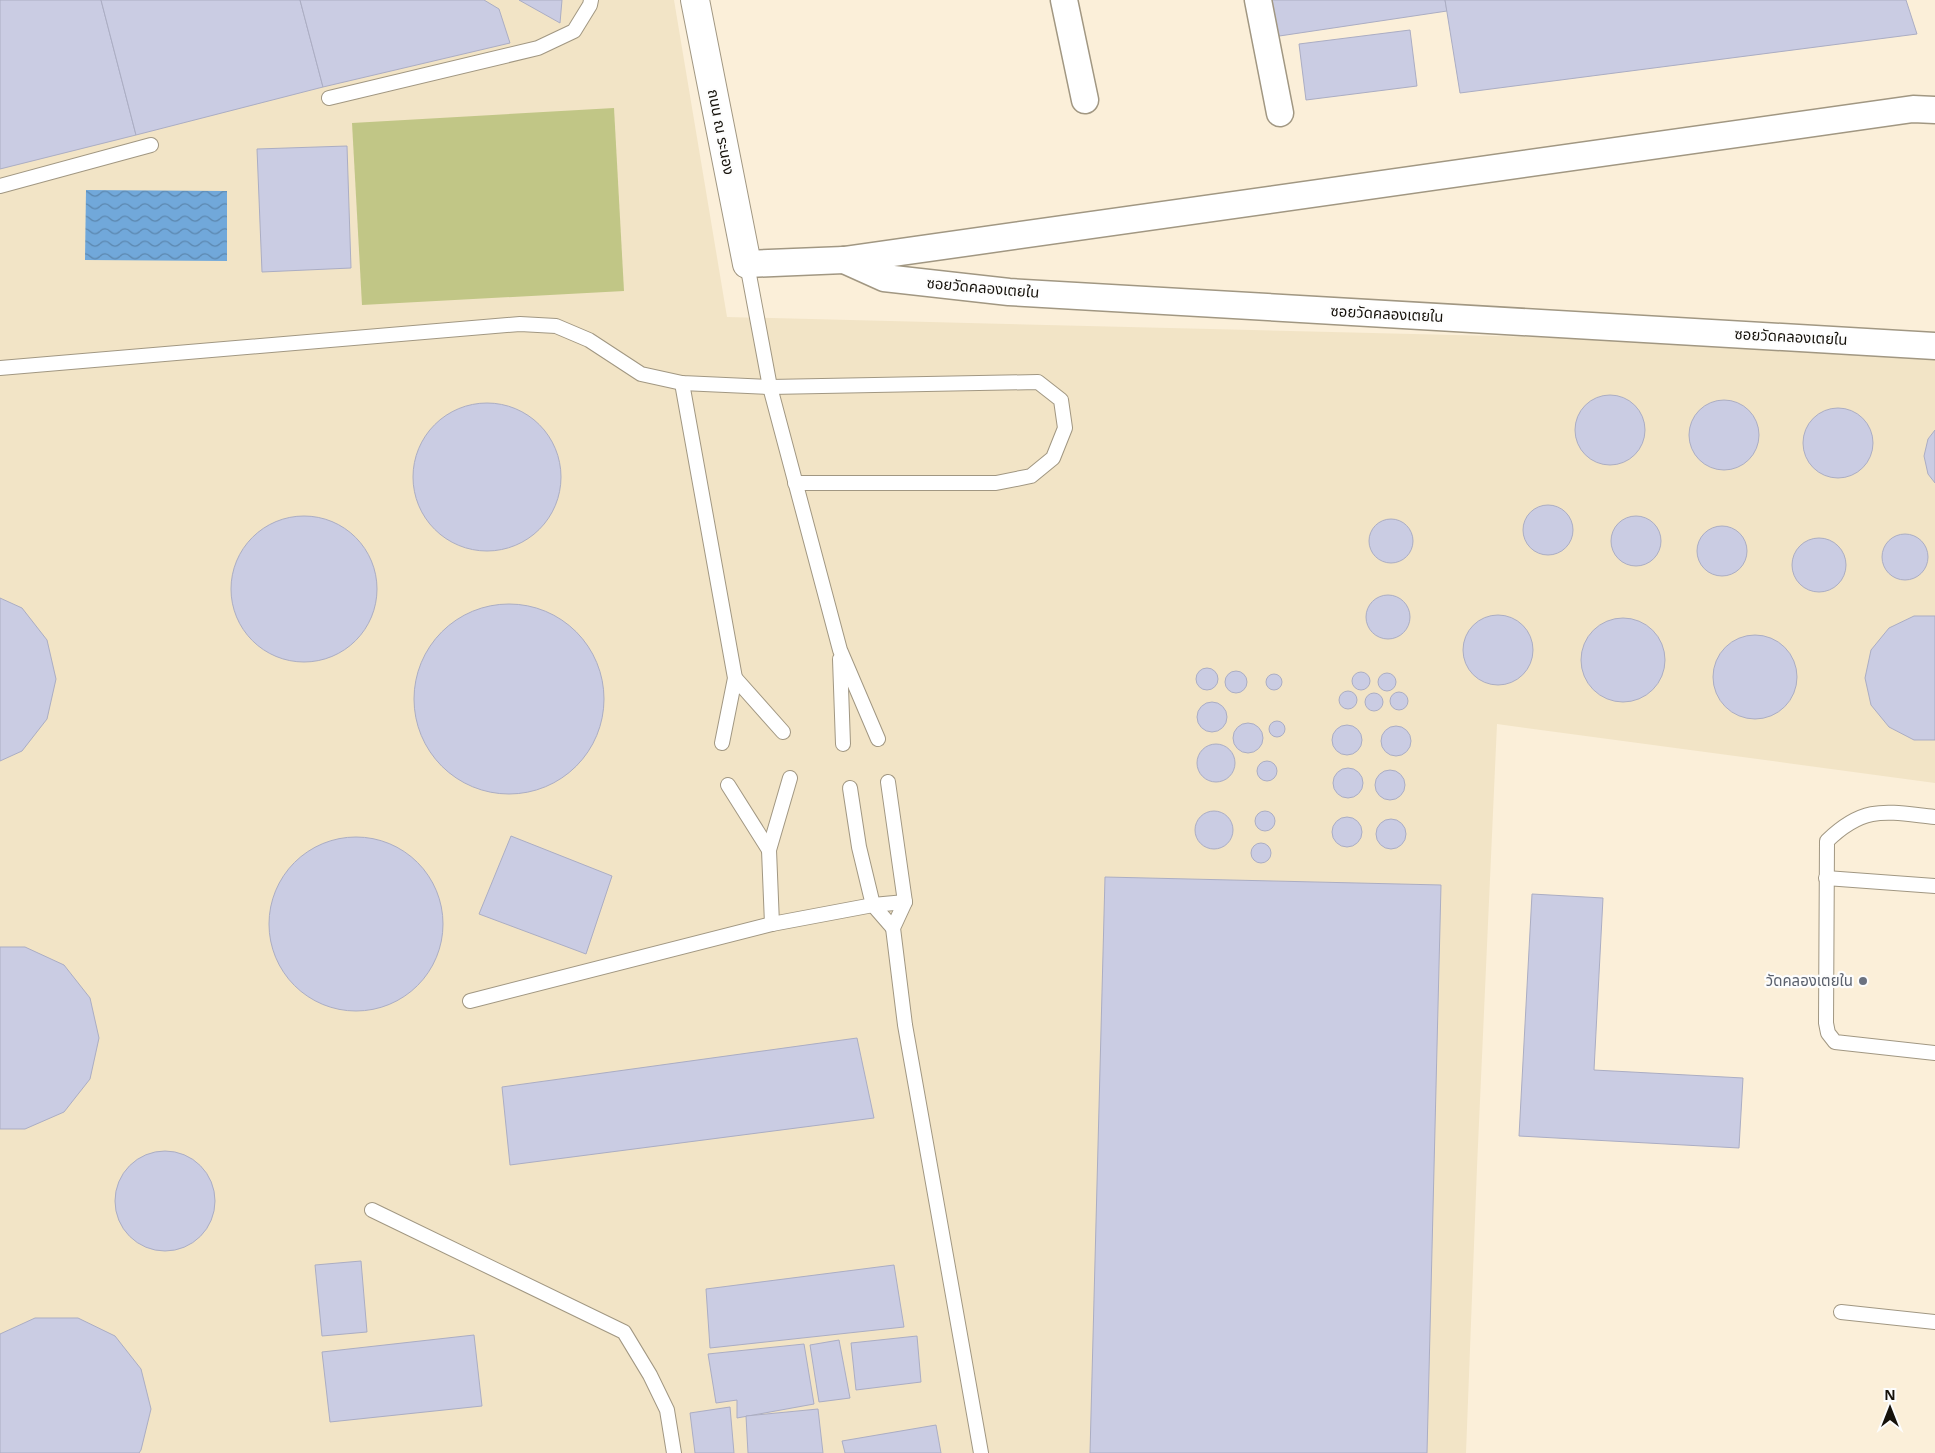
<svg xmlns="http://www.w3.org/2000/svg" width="1935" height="1453" font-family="'Open Sans','Noto Sans Thai',sans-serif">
<defs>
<pattern id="water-waves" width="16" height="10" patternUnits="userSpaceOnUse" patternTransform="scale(1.25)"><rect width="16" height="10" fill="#71a8da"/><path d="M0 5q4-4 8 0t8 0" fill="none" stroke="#5c87af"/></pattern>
</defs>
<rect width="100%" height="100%" fill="#fbefd9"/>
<polygon fill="#f2e4c6" points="0,0 674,0 727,317 1935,347 1935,783 1497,724 1477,1167 1466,1453 0,1453"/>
<polygon fill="#c1c686" points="614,108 624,291 362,305 352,123"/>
<polygon fill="url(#water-waves)" points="86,190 227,191 227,261 85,260"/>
<g fill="#cacce3" stroke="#abadc3">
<polygon points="0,0 101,0 136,135 0,169"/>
<polygon points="101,0 300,0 323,87 136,135"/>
<polygon points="300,0 484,0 499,9 510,43 323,87"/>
<polygon points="519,0 562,0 560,23"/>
<polygon points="1260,0 1445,0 1447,11 1266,38"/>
<polygon points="1445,0 1906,0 1917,34 1460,93"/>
<polygon points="1410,30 1417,86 1306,100 1299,44"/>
<polygon points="347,146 351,268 262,272 257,149"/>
<circle cx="1610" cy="430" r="35"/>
<circle cx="1724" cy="435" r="35"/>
<circle cx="487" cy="477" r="74"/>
<circle cx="1838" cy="443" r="35"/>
<polygon points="1935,430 1935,483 1928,474 1924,456 1928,439"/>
<circle cx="1548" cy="530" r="25"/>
<circle cx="304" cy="589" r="73"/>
<circle cx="1636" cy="541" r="25"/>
<circle cx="1391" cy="541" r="22"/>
<circle cx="1722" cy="551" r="25"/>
<circle cx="1905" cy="557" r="23"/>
<circle cx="1819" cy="565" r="27"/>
<circle cx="1388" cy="617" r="22"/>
<polygon points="0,598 22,608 47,640 56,679 47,719 22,751 0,761"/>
<circle cx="509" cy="699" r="95"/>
<circle cx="1498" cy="650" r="35"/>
<polygon points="1914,616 1935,616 1935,740 1914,740 1889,727 1871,705 1865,678 1871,650 1889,628"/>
<circle cx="1623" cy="660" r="42"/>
<circle cx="1755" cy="677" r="42"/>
<circle cx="1207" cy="679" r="11"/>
<circle cx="1236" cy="682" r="11"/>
<circle cx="1361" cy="681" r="9"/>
<circle cx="1387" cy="682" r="9"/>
<circle cx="1274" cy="682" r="8"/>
<circle cx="1348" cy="700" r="9"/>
<circle cx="1399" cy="701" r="9"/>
<circle cx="1374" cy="702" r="9"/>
<circle cx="1212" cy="717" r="15"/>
<circle cx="1277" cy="729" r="8"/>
<circle cx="1248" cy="738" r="15"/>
<circle cx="1347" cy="740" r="15"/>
<circle cx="1396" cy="741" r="15"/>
<circle cx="1216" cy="763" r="19"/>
<circle cx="1267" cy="771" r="10"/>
<circle cx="1348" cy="783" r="15"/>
<circle cx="1390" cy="785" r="15"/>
<circle cx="1265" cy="821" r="10"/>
<circle cx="1214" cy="830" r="19"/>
<circle cx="1347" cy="832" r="15"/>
<circle cx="1391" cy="834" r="15"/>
<polygon points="511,836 612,876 586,954 479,914"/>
<circle cx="356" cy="924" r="87"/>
<circle cx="1261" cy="853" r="10"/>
<polygon points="1105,877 1441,885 1427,1453 1090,1453"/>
<polygon points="1532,894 1603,898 1594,1070 1743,1078 1739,1148 1519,1136"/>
<polygon points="0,947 25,947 64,965 90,998 99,1038 90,1079 64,1112 25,1129 0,1129"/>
<polygon points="857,1038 874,1118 510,1165 502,1087"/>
<circle cx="165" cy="1201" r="50"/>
<polygon points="361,1261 367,1332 322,1336 315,1265"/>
<polygon points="894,1265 904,1327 710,1348 706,1289"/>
<polygon points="35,1318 78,1318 115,1336 141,1369 151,1409 141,1450 139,1453 0,1453 0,1334"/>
<polygon points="474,1335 482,1406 330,1422 322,1352"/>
<polygon points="917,1336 921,1382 856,1390 851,1343"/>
<polygon points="839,1340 850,1398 819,1402 810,1345"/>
<polygon points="804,1344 814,1404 737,1418 737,1400 716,1403 708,1354"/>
<polygon points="730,1407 734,1453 695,1453 690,1413"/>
<polygon points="818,1409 823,1453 748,1453 746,1416"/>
<polygon points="936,1425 941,1453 845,1453 842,1441"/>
</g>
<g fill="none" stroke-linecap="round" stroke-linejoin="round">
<defs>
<g id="service">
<polyline points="329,98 538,48 574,31 590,5 591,0"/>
<polyline points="0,186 151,145"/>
<polyline points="747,264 770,387 840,650 878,739"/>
<polyline points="0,368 520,324 556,326 589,340 641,374 682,383 770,387 1038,382 1061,400 1065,428 1053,458 1031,476 996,483 795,483"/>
<polyline points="682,383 735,678 722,743"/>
<polyline points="840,659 843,744"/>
<polyline points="735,678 783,732"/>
<polyline points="888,782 905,902 893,928 905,1025 981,1453"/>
<polyline points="728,785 769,850"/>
<polyline points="850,788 859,847 873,905 893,928"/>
<path d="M1935,817c-48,-5 -70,-13 -108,24l-1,182 2,10 7,9 100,11"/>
<polyline points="1826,878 1935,886"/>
<polyline points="772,924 769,850 790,778"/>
<polyline points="470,1001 772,924 873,905 905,902"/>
<polyline points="372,1210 624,1332 650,1375 667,1410 674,1453"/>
<polyline points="1841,1312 1935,1322"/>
</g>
<g id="minor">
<polyline points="1064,0 1085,100"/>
<polyline points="1258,0 1280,113"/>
<polyline points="844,260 884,278 1009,292 1935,346"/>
<polyline points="747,264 844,260 1913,109 1935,110"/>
</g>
<polyline id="tertiary" points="695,0 747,264"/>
</defs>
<use href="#service" stroke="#a19782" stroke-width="16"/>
<use href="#minor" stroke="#a19782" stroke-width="29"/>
<use href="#tertiary" stroke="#a19782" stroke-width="30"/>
<use href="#service" stroke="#fff" stroke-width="14"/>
<use href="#minor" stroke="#fff" stroke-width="26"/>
<use href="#tertiary" stroke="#fff" stroke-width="28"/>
</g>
<circle fill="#6b7280" stroke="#fdfdfd" stroke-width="2" cx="1863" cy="981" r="5"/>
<g text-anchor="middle" stroke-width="4.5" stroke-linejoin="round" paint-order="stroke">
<g font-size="15" fill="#16120b" stroke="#fdfdfd">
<text transform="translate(721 132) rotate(79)" y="5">ถนน ณ ระนอง</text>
<text transform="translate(983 288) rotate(5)" y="5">ซอยวัดคลองเตยใน</text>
<text transform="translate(1387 314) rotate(3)" y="5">ซอยวัดคลองเตยใน</text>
<text transform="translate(1791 337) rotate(3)" y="5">ซอยวัดคลองเตยใน</text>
</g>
<g font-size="15" fill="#5b616d" stroke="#fdfdfd" text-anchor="end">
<text x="1853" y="986">วัดคลองเตยใน</text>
</g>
</g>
<g transform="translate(1890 1408)" stroke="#fdfdfd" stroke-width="4" paint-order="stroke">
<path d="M0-4L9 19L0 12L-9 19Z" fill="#16120b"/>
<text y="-8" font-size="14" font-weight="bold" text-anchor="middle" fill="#16120b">N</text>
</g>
</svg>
